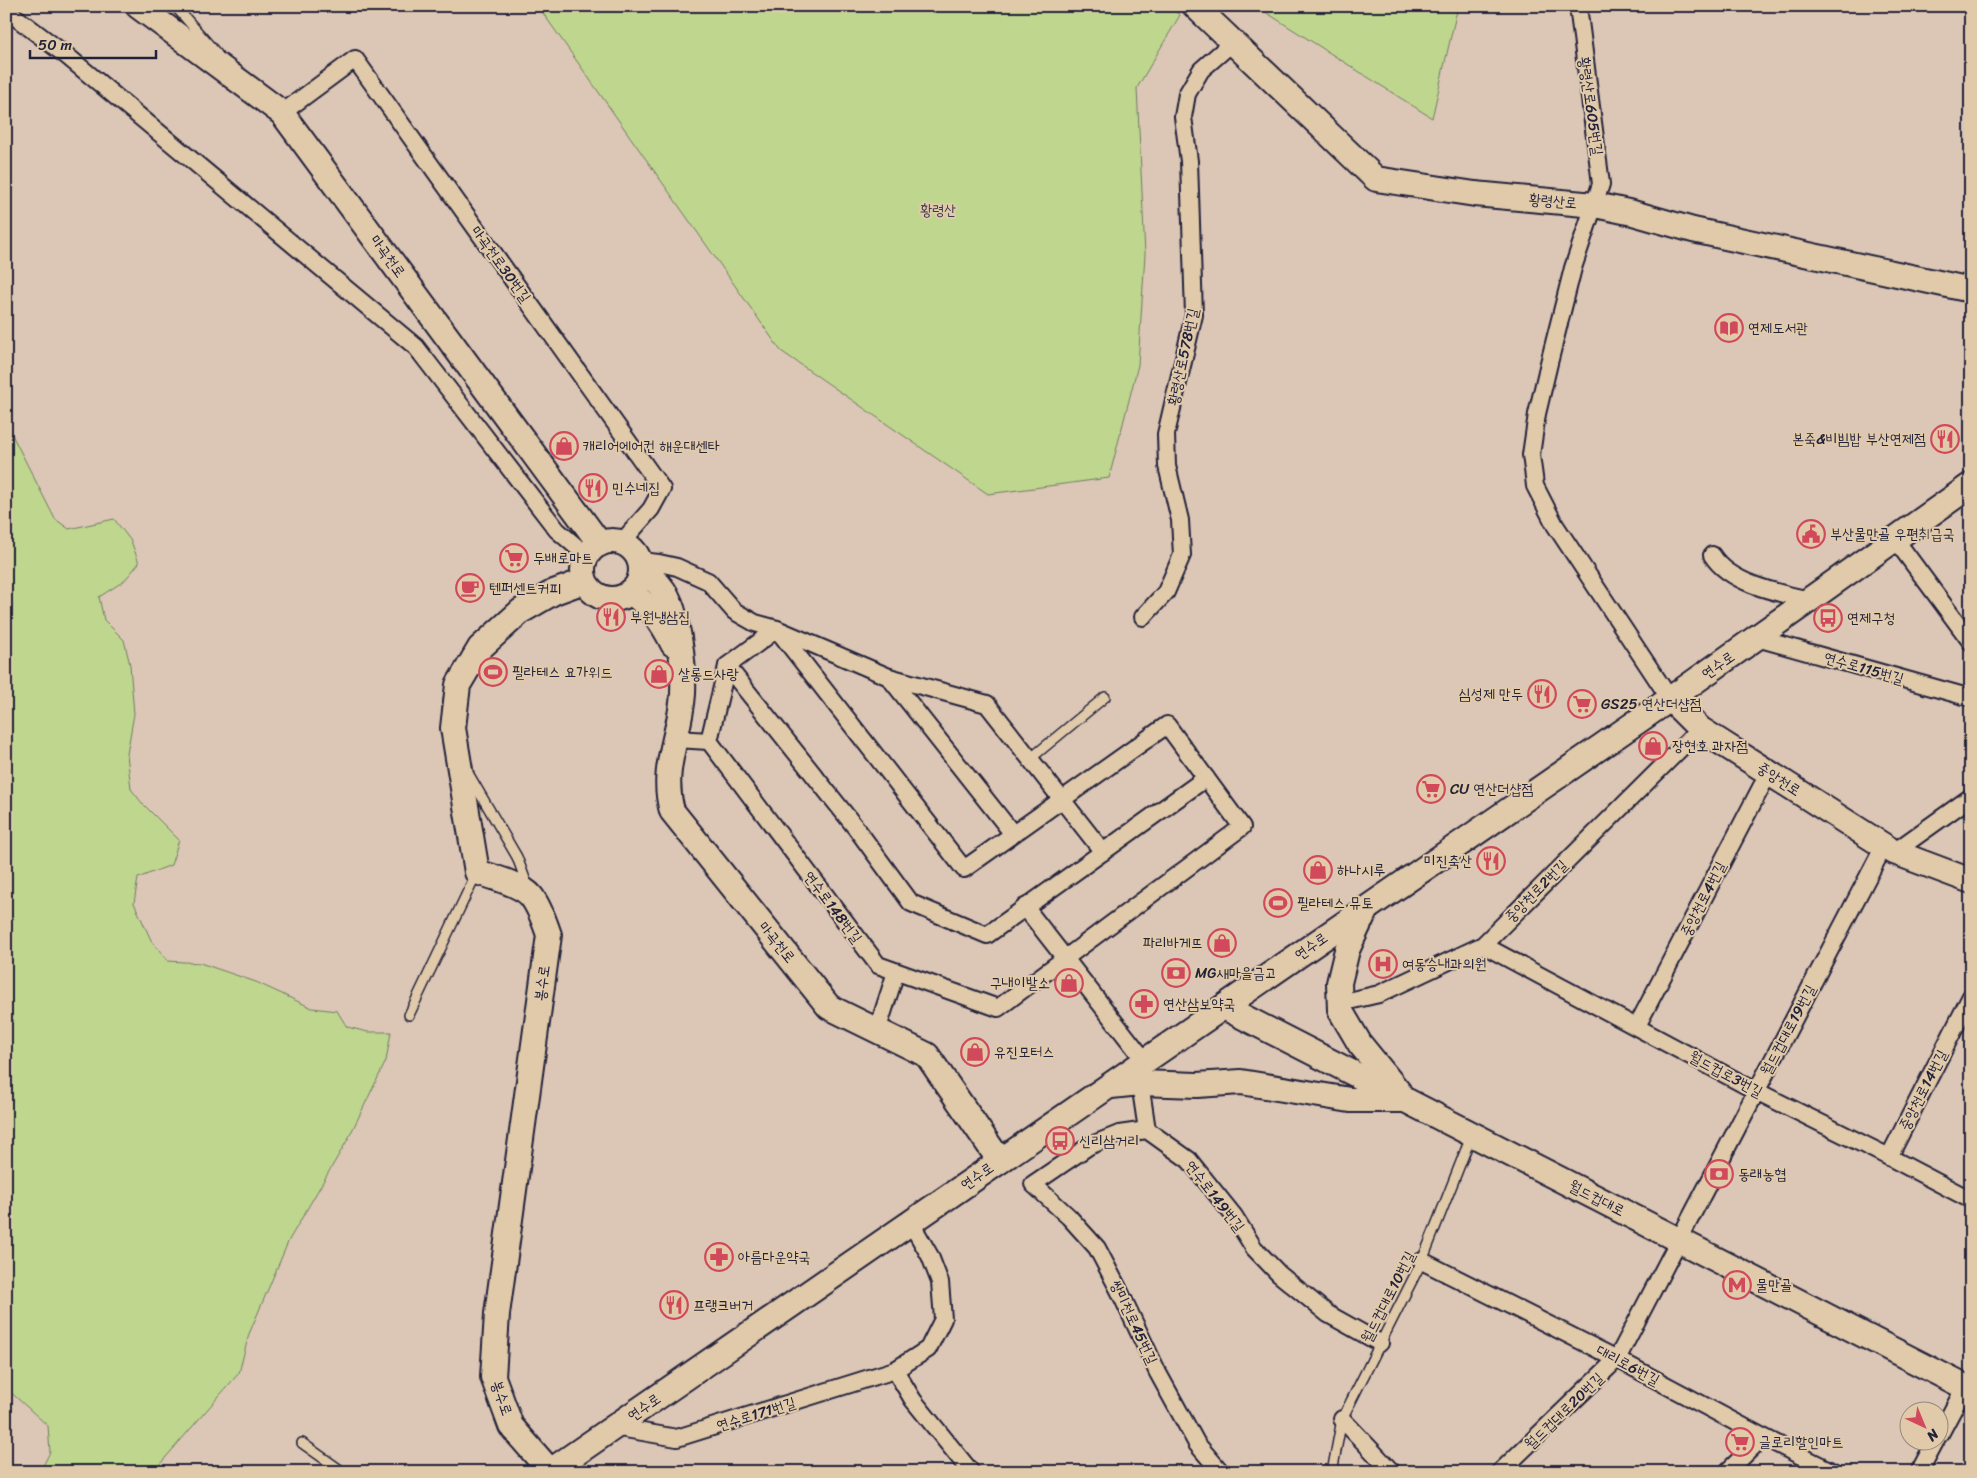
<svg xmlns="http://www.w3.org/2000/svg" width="1977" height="1478" font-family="Sriracha,'Poor Story',sans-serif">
<rect width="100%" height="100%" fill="#dcc6b6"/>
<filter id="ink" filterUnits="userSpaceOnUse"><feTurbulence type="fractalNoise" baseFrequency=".02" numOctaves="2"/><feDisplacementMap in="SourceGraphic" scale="10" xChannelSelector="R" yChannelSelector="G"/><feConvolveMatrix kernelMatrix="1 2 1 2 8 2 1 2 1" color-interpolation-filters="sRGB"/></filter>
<g filter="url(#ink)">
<g fill="#bed68d" stroke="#707c64">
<polygon points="538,6 1167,6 1180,15 1137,88 1145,254 1138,365 1109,478 988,494 781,351"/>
<polygon points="1256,6 1458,6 1432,118"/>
<polygon points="6,423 55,519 69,529 114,519 131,541 139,563 124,581 99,597 104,620 124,640 130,665 134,714 127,754 131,789 142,803 179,840 171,865 138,878 134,903 151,940 168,961 200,963 256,982 312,1008 337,1011 347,1027 368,1032 391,1032 386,1061 348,1139 289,1240 249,1334 239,1373 153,1472 40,1472 50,1452 48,1426 6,1388"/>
</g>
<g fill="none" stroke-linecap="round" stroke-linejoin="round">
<defs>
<g id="lane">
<polyline points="175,6 217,54"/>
<polyline points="1030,759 1105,697"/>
<polyline points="468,773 517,857 528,887"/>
<polyline points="409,1015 477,872"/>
<polyline points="302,1443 343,1472"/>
<polyline points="1332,1472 1342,1419 1422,1261 1472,1134"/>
</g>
<g id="street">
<polyline points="1578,6 1601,184 1573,268 1549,363 1537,414 1531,455 1534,477 1535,486 1555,525 1670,699"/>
<polyline points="6,10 67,56 416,347 557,530 586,555"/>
<polyline points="282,113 355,59 662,489 651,509 622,542"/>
<polyline points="1895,539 1971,642"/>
<path d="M1712,555c18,29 66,38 98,45"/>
<polyline points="640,561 659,563 677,567 708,581 734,611 755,623 777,629 889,677 987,704 1103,852"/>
<polyline points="1143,617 1166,592 1182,555 1180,520 1167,466 1166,434 1194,315 1189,161 1183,117 1187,94 1201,70 1233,42"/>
<polygon points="777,629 964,869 1167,725 1242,827 998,1008 878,965 709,741 727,666"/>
<polyline points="1757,638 1971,698"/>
<polyline points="727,666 856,828 911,903 987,935 1206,778"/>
<polyline points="889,677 1013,834"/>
<polyline points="676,739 709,741"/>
<polyline points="1894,852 1971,797"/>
<polyline points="1025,907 1145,1061"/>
<polyline points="1483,945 1756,1091 1889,1157 1971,1200"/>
<polyline points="1340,1003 1379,994 1483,945 1700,729"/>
<polyline points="1637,1026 1769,772"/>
<polyline points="877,1031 896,972"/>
<polyline points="1140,1083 1147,1130"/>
<polyline points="1889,1157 1971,996"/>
<polyline points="1422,1261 1617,1359 1763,1437 1833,1472"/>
<polyline points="895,1370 913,1400 971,1472"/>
<polyline points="1342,1419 1392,1472"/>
<polyline points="614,1427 677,1438 895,1370 928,1349 943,1319 940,1282 930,1256 911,1223"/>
<polyline points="1940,1434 1965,1387"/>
<polyline points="1221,1472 1197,1444 1158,1373 1119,1290 1097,1248 1069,1217 1033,1184 1089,1146 1119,1134 1147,1130 1189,1160 1234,1216 1254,1248 1279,1274 1328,1314 1380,1343"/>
<polyline points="1500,1472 1617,1359 1884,846"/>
<polyline points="1727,1472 1763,1437"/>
<polyline points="1919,1472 1936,1440"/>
</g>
<g id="secondary">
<polyline points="138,6 282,113 600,544"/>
<polyline points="1195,6 1376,179 1475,194 1595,205 1633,213 1693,230 1971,290"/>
<circle cx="612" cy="570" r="29"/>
<path d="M641,571c20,10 29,26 34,48 6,24 9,49 8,75 -3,43 -23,74 -11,117l157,196 98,48 73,106"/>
<path d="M630,592c20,14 32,29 43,52"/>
<polyline points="1670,699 1700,729 1884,846 1894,852 1971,881"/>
<polyline points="1366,909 1347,950 1339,983 1340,1010 1360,1044 1399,1092"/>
<polyline points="1224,1007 1971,1390"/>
<polyline points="1111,1086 1140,1083 1197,1085 1241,1082 1350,1100 1401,1100"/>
<path d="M550,1471l-39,-45 -18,-49 4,-63 52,-379c-4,-12 -10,-29 -18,-39 -10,-12 -39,-19 -54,-24l-24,-144 5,-43 22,-37 41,-37 33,-19 30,-11"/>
<polyline points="549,1472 1670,699 1971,485"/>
</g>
</defs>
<use href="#lane" stroke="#22223b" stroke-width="12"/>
<use href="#street" stroke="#22223b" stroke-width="20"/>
<use href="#secondary" stroke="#22223b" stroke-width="28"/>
<use href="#lane" stroke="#e1caaa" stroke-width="9"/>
<use href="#street" stroke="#e1caaa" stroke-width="16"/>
<use href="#secondary" stroke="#e1caaa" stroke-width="24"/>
</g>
</g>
<defs>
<symbol id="library-ring" viewBox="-11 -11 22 22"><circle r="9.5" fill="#e1caaa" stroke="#d1495b" stroke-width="1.5"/><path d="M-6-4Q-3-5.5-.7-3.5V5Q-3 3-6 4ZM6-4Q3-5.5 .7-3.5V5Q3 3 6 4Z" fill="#d1495b"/></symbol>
<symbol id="restaurant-ring" viewBox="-11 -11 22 22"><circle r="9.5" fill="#e1caaa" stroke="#d1495b" stroke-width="1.5"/><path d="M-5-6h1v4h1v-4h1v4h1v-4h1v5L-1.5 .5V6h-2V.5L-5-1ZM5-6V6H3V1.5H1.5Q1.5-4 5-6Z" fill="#d1495b"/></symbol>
<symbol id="shop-ring" viewBox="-11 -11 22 22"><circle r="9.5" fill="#e1caaa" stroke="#d1495b" stroke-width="1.5"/><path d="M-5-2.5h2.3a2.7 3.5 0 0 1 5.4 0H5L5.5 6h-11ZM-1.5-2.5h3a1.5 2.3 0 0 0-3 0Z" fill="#d1495b"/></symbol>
<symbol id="civic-ring" viewBox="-11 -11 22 22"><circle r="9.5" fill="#e1caaa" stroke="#d1495b" stroke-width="1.5"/><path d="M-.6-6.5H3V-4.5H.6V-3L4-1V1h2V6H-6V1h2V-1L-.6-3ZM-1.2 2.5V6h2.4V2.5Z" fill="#d1495b"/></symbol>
<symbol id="supermarket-ring" viewBox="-11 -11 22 22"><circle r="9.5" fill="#e1caaa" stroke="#d1495b" stroke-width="1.5"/><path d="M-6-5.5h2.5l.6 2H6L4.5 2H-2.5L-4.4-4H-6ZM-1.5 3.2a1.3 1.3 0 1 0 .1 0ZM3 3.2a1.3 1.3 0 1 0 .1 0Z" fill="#d1495b"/></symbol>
<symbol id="cafe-ring" viewBox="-11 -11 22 22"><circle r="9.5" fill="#e1caaa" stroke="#d1495b" stroke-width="1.5"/><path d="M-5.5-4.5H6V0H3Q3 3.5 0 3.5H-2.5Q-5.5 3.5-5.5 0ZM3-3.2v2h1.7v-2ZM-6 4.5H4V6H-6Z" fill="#d1495b"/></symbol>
<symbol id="bus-ring" viewBox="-11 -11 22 22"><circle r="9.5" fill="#e1caaa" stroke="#d1495b" stroke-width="1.5"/><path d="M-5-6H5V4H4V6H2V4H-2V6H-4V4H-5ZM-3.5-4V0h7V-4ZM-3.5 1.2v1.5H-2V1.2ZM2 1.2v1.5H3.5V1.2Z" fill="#d1495b"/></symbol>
<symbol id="stadium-ring" viewBox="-11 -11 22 22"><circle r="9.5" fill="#e1caaa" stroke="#d1495b" stroke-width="1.5"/><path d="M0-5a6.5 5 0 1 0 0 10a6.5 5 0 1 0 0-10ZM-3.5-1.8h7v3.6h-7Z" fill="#d1495b"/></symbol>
<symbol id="hospital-ring" viewBox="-11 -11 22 22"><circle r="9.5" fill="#e1caaa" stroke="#d1495b" stroke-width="1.5"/><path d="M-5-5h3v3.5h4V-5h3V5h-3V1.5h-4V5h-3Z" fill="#d1495b"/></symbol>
<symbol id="bank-ring" viewBox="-11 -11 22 22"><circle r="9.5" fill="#e1caaa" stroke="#d1495b" stroke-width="1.5"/><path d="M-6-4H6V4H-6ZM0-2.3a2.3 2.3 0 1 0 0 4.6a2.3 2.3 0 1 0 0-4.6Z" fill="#d1495b"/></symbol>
<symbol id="pharmacy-ring" viewBox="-11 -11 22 22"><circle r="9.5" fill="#e1caaa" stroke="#d1495b" stroke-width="1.5"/><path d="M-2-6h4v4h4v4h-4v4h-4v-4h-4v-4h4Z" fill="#d1495b"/></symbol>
<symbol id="metro-ring" viewBox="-11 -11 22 22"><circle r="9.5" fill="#e1caaa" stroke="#d1495b" stroke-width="1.5"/><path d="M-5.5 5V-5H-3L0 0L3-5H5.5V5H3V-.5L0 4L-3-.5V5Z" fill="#d1495b"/></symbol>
</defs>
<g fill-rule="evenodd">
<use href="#library-ring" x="1713" y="312" width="32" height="32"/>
<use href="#restaurant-ring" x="1929" y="423" width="32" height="32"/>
<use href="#shop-ring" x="548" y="430" width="32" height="32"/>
<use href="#restaurant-ring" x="577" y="472" width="32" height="32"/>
<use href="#civic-ring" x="1795" y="518" width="32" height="32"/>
<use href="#supermarket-ring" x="498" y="542" width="32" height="32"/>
<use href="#cafe-ring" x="454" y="572" width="32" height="32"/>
<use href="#restaurant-ring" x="595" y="601" width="32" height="32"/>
<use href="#bus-ring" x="1812" y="602" width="32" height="32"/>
<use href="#stadium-ring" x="477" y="656" width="32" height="32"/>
<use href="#shop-ring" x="643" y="658" width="32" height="32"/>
<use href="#restaurant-ring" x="1526" y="678" width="32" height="32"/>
<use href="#supermarket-ring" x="1566" y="688" width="32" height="32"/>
<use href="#shop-ring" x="1637" y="730" width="32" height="32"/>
<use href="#supermarket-ring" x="1415" y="773" width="32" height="32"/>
<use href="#restaurant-ring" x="1475" y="845" width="32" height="32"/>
<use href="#shop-ring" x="1302" y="854" width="32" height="32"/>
<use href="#stadium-ring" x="1262" y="887" width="32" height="32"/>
<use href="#shop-ring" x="1206" y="927" width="32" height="32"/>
<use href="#hospital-ring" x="1367" y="948" width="32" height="32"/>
<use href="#bank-ring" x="1160" y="957" width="32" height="32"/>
<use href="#shop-ring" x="1053" y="967" width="32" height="32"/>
<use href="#pharmacy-ring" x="1128" y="988" width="32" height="32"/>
<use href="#shop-ring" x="959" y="1036" width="32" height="32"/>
<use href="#bus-ring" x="1044" y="1125" width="32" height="32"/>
<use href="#bank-ring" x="1703" y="1158" width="32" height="32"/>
<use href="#pharmacy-ring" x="703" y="1241" width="32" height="32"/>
<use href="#metro-ring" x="1721" y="1269" width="32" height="32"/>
<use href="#restaurant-ring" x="658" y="1289" width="32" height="32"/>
<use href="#supermarket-ring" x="1724" y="1426" width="32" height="32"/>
</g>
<g text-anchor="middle" stroke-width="4" stroke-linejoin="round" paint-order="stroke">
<g font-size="15" fill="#22223b" stroke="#e1caaa">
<text transform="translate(1591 106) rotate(82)" y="5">황령산로605번길</text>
<text transform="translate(1553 201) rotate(5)" y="5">황령산로</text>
<text transform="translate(388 256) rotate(54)" y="5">마곡천로</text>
<text transform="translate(501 264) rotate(54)" y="5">마곡천로30번길</text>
<text transform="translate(1183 357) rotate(-78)" y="5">황령산로578번길</text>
<text transform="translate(1718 665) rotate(-35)" y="5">연수로</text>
<text transform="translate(1864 668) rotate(16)" y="5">연수로115번길</text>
<text transform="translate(1779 779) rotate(33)" y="5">중앙천로</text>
<text transform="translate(1536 891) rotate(-45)" y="5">중앙천로2번길</text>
<text transform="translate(1703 899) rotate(-63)" y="5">중앙천로4번길</text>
<text transform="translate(833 907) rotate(53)" y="5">연수로148번길</text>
<text transform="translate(777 942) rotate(51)" y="5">마곡천로</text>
<text transform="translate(1311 946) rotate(-35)" y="5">연수로</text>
<text transform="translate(542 983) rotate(-82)" y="5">봉수로</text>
<text transform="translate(1788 1030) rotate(-62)" y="5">월드컵대로19번길</text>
<text transform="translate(1726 1074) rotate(28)" y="5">월드컵로3번길</text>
<text transform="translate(1923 1090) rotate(-63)" y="5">중앙천로14번길</text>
<text transform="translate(977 1176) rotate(-35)" y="5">연수로</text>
<text transform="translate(1215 1196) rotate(52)" y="5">연수로149번길</text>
<text transform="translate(1597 1198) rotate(27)" y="5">월드컵대로</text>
<text transform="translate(1388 1297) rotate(-63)" y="5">월드컵대로10번길</text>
<text transform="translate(1134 1322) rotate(65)" y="5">쌍미천로45번길</text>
<text transform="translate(1628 1365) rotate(28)" y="5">대리로6번길</text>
<text transform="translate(502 1398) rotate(71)" y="5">봉수로</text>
<text transform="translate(644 1407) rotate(-35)" y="5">연수로</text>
<text transform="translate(1564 1411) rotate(-44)" y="5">월드컵대로20번길</text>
<text transform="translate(756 1414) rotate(-17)" y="5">연수로171번길</text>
</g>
<g font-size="15" fill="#393d47" stroke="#e1caaa">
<text x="938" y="215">황령산</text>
</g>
<g font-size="15" fill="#22223b" stroke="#e1caaa" text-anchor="start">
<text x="1748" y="333">연제도서관</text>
<text x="1926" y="444" text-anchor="end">본죽&amp;비빔밥 부산연제점</text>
<text x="583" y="451">캐리어에어컨 해운대센타</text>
<text x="612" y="493">민수네집</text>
<text x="1830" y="539">부산물만골 우편취급국</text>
<text x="533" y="563">두배로마트</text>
<text x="489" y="593">텐퍼센트커피</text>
<text x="630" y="622">부원냉삼집</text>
<text x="1847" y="623">연제구청</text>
<text x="512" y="677">필라테스 요가위드</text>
<text x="678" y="679">살롱드사랑</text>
<text x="1523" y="699" text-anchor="end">심성제 만두</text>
<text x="1601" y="709">GS25 연산더샵점</text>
<text x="1672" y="751">장현호 과자점</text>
<text x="1450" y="794">CU 연산더샵점</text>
<text x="1472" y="866" text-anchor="end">미진축산</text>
<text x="1337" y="875">하나시루</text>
<text x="1297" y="908">필라테스 뮤토</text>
<text x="1203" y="948" text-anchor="end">파리바게뜨</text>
<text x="1402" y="969">여동승내과의원</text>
<text x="1195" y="978">MG새마을금고</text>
<text x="1050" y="988" text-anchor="end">구내이발소</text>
<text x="1163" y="1009">연산삼보약국</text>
<text x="994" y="1057">유진모터스</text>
<text x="1079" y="1146">신리삼거리</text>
<text x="1738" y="1179">동래농협</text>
<text x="738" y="1262">아름다운약국</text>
<text x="1756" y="1290">물만골</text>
<text x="693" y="1310">프랭크버거</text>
<text x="1759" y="1447">글로리할인마트</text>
</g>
</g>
<rect width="1977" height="1478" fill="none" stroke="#e1caaa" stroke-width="25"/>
<rect x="12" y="12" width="1952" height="1453" fill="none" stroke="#22223b" stroke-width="2" filter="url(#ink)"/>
<g transform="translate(1924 1426) rotate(136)"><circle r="24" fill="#e1caaa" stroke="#95877e"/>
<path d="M0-4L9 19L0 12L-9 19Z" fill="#d1495b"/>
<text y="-8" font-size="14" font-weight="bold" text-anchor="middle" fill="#22223b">N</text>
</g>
<path d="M30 50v8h126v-8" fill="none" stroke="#22223b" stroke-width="2.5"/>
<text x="38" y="50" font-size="15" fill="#22223b" stroke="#e1caaa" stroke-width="4" paint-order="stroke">50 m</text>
</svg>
